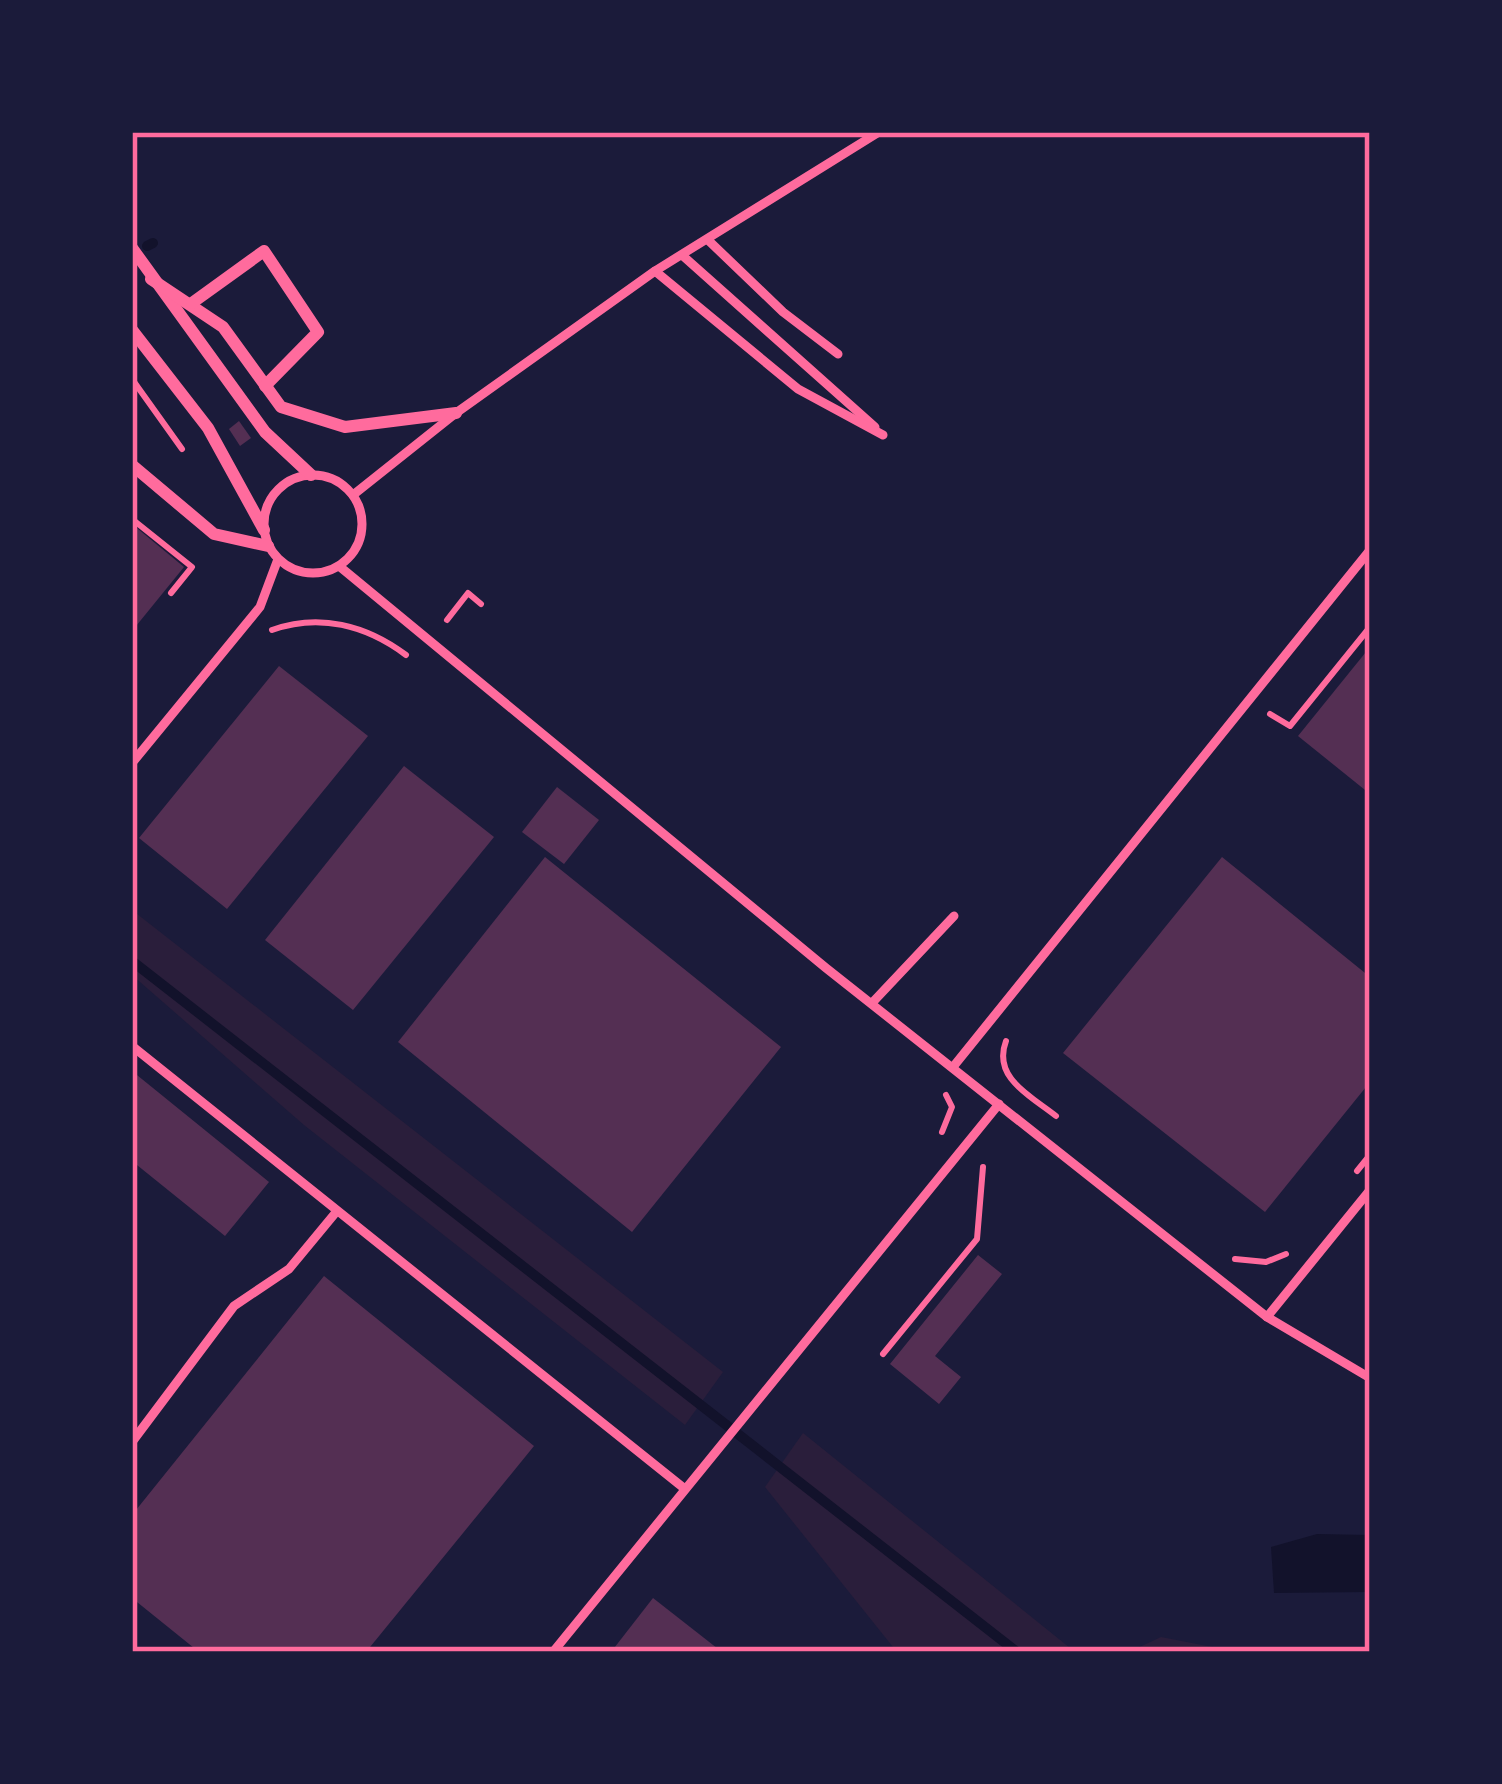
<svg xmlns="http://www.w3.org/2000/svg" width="1502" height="1784" font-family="Arial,sans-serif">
<rect width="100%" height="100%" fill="#1b1b3a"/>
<g fill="#2a1e3b">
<polygon points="132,910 723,1372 685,1425 304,1125 132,975"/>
<polygon points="803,1433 1075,1652 897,1652 765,1487"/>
<polygon points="1161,1637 1238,1652 1129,1652"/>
</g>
<polygon fill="#12122b" points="1317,1534 1370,1535 1370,1592 1274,1593 1271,1547"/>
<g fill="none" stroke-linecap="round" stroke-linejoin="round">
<g stroke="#12122b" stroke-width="10">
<polyline points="147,246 153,243"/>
<polyline points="132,961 1017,1652"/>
</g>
</g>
<g fill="#542f53">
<polygon points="239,421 251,438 240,446 229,429"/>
<polygon points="132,524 184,567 132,631"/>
<polygon points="1370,647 1370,794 1298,736"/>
<polygon points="279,666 368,736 227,909 139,838"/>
<polygon points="404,766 494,837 353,1010 265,940"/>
<polygon points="557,787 599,820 564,864 522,832"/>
<polygon points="545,857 781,1047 632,1232 398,1042"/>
<polygon points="1222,857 1370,977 1370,1082 1265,1212 1063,1053"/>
<polygon points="132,1071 269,1182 225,1236 132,1161"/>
<polygon points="978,1255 1002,1274 935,1356 961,1377 939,1404 890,1364"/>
<polygon points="324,1276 534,1446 366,1652 199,1652 132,1598 132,1515"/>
<polygon points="653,1598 722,1652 611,1652"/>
</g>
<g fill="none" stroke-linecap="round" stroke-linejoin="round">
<g stroke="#ff6b9d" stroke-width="6">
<polyline points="132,379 182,449"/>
<polyline points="132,519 192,567 171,593"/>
<polyline points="447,620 468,593 481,604"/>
<path d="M272,630c47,-17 94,-5 134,25"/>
<polyline points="1270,714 1290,726 1370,627"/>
<path d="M1006,1041c-14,37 25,55 50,75"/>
<polyline points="942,1132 952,1107 946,1095"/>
<polyline points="1357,1171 1370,1155"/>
<polyline points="1235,1259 1266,1262 1286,1254"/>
<polyline points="883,1354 977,1239 983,1167"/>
</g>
<g stroke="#ff6b9d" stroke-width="9">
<polyline points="708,240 783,312 838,354"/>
<polyline points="683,256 875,427"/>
<polyline points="655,271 798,389 883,435"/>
<circle cx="313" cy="524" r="49"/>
<polyline points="353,495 456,413 655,271 879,132"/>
<polyline points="339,566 826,968 1267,1317 1370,1378"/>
<polyline points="132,763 260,607 278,559"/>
<polyline points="872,1003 954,916"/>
<polyline points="132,1046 685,1489"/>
<polyline points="953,1067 1370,550"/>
<polyline points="1267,1317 1370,1190"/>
<polyline points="132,1442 234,1306 289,1269 337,1211"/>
<polyline points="553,1652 999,1104"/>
</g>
<g stroke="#ff6b9d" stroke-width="12">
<polyline points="132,248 265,432 311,475"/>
<polyline points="151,279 223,327 281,407 345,427 456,413"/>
<polyline points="192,303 264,251 318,332 265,386"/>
<polyline points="132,330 208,428 264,530"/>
<polyline points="132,465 214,534 268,546"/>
</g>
</g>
<rect width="1502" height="1784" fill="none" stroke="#1b1b3a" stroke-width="270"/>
<rect x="135" y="135" width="1232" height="1514" fill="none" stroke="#ff6b9d" stroke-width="4.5"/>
</svg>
